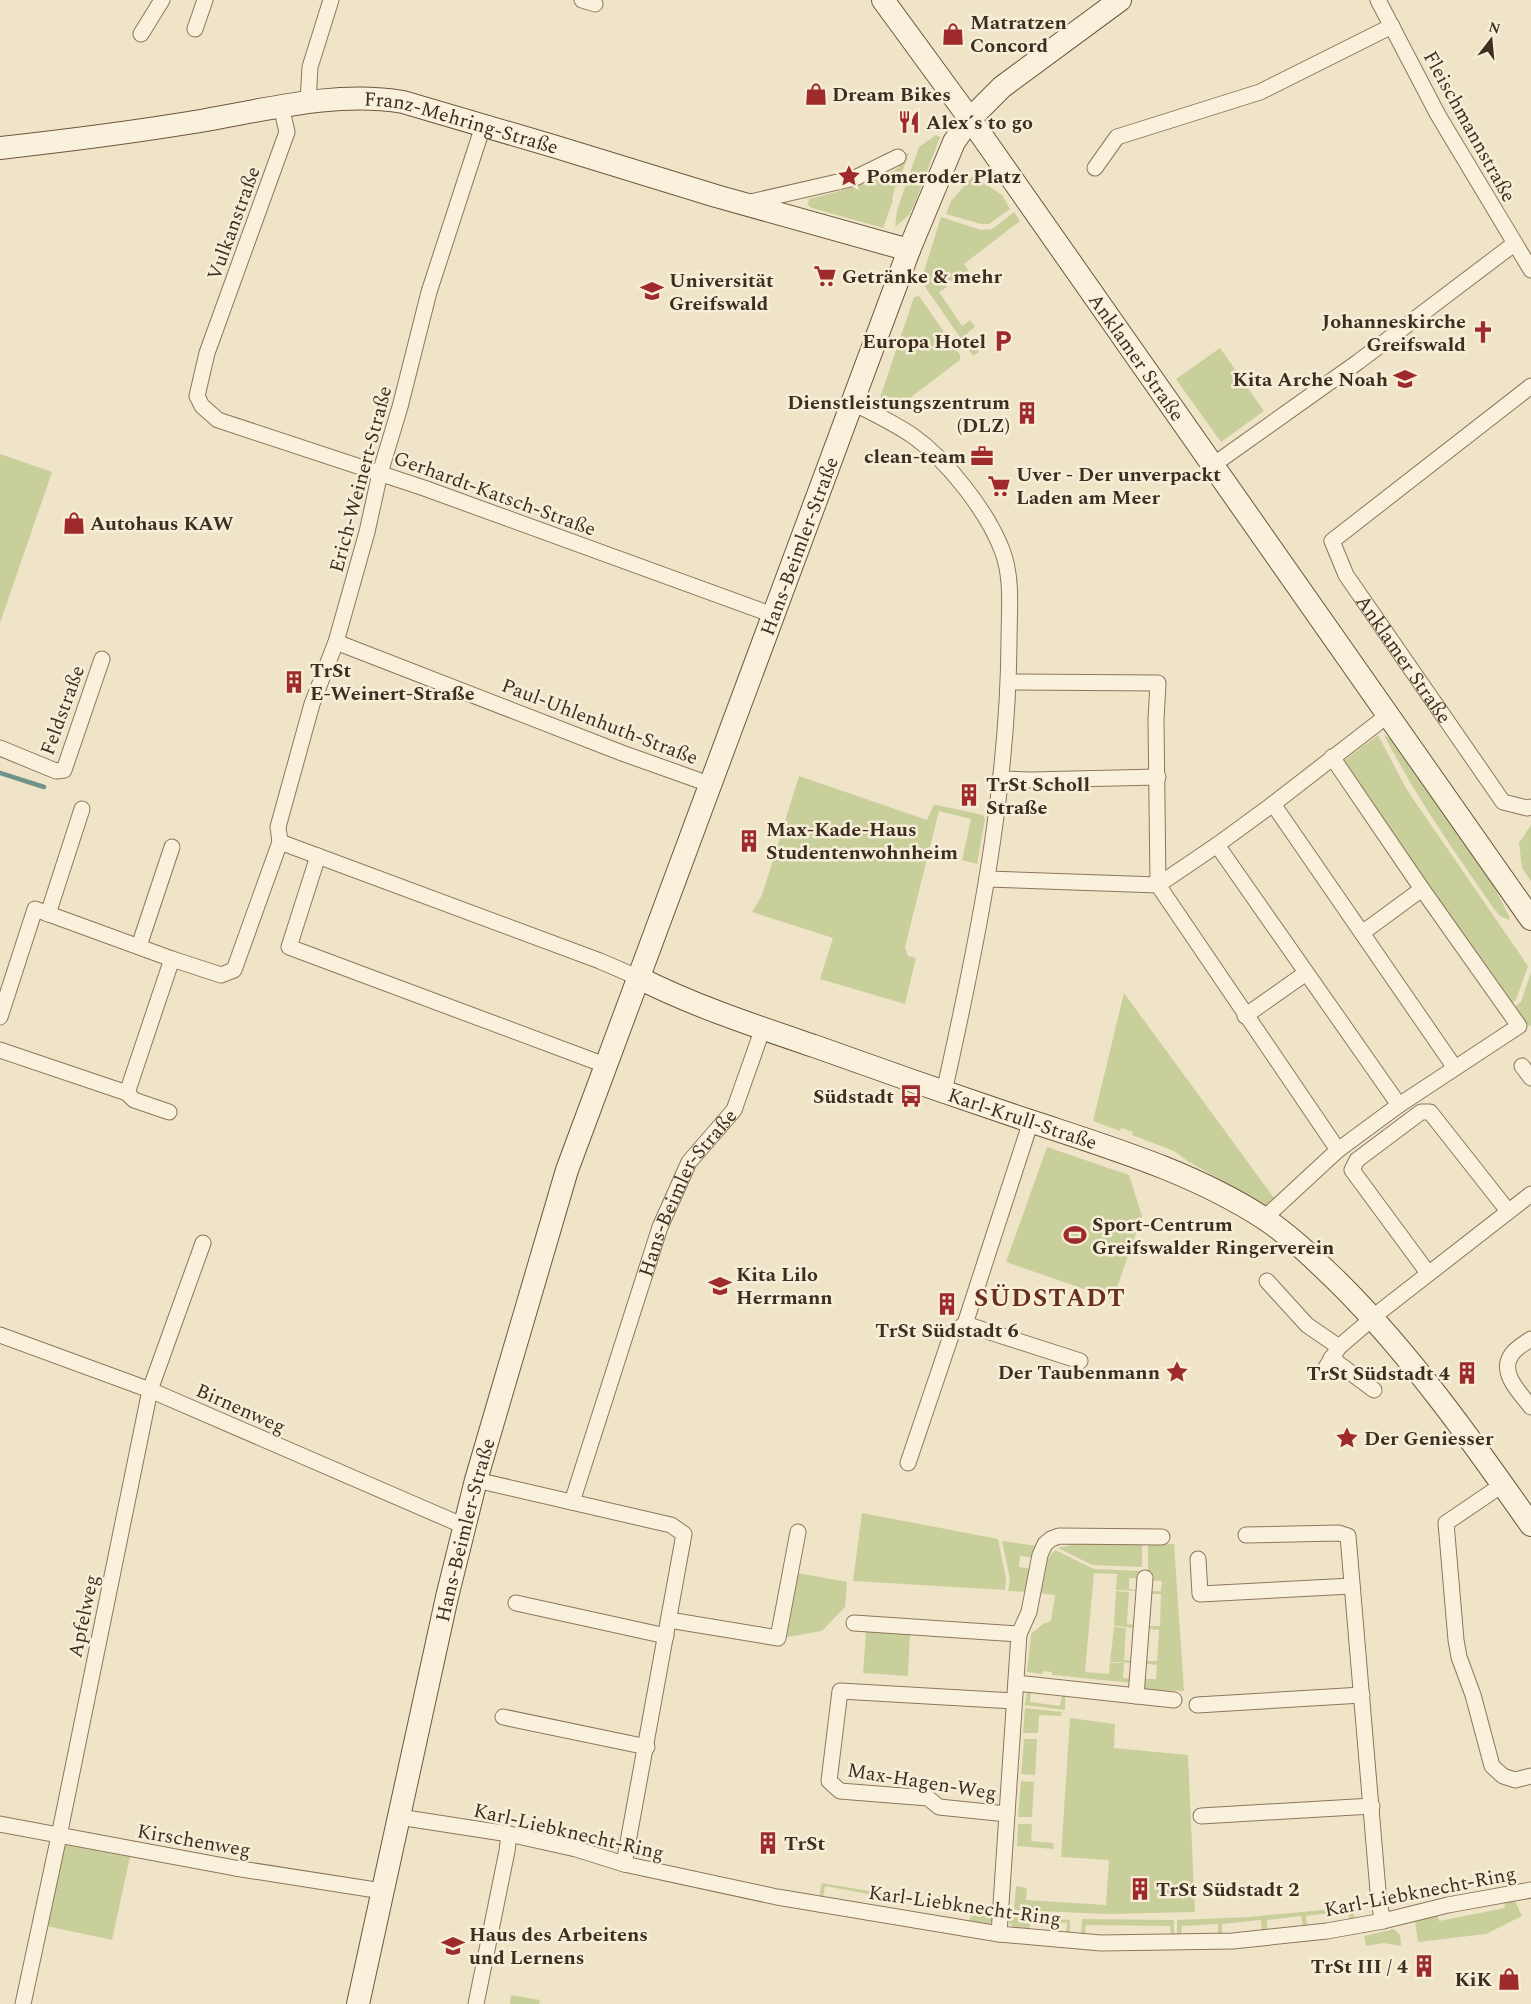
<svg xmlns="http://www.w3.org/2000/svg" width="1531" height="2004" font-family="Spectral,serif">
<rect width="100%" height="100%" fill="#f0e4c8"/>
<g fill="#c9cf9b">
<polygon points="936,135 940,137 914,206 908,216 895,227 897,210 919,147"/>
<path d="M909,153l-12,34h-2l-3,13h1l-10,28 -71,-20 -4,-3 1,-6c18,-5 81,-19 91,-34 2,-3 3,-8 4,-11z"/>
<polygon points="972,177 975,177 1002,195 1010,209 989,224 981,224 946,214 951,201"/>
<polygon points="1014,212 1020,221 964,264 969,271 946,284 947,287 939,292 962,326 970,320 975,327 967,333 979,352 973,356 921,281 941,217 981,230 992,229"/>
<polygon points="919,296 960,355 960,360 894,410 890,411 880,398 914,297"/>
<polygon points="1220,348 1264,411 1221,442 1176,379"/>
<polygon points="0,454 52,472 0,623"/>
<polygon points="1378,735 1407,790 1528,966 1516,1000 1510,1005 1342,762"/>
<path d="M1384,735l7,4 97,135 21,42v4l-9,-4 -6,-7c-40,-58 -78,-112 -110,-174z"/>
<polygon points="799,776 927,820 933,806 937,805 983,815 985,819 977,864 962,860 971,819 939,811 905,947 908,956 916,958 905,1004 820,979 833,938 752,912 762,895"/>
<polygon points="1531,825 1531,881 1522,868 1519,843"/>
<polygon points="1531,972 1531,1026 1530,1026 1526,1024 1514,1007 1521,1002"/>
<polygon points="1124,993 1274,1198 1267,1206 1189,1162 1174,1151 1132,1135 1133,1132 1121,1128 1120,1131 1093,1121"/>
<polygon points="1047,1147 1129,1175 1142,1216 1113,1299 1006,1262"/>
<polygon points="862,1513 998,1539 1006,1579 1005,1590 853,1581"/>
<polygon points="1002,1541 1038,1546 1034,1558 1020,1556 1019,1567 1031,1569 1027,1592 1008,1591 1010,1579"/>
<polygon points="1142,1543 1142,1567 1092,1565 1058,1548 1076,1544"/>
<polygon points="1148,1544 1174,1544 1184,1691 1146,1690 1143,1686 1143,1681 1146,1679 1156,1679 1157,1665 1146,1664 1146,1661 1157,1661 1159,1630 1149,1629 1149,1626 1160,1626 1161,1594 1152,1594 1152,1591 1161,1591 1162,1581 1148,1580"/>
<polygon points="1055,1550 1094,1569 1143,1571 1143,1579 1129,1578 1129,1589 1138,1590 1137,1591 1116,1590 1117,1574 1094,1573 1085,1672 1109,1674 1110,1663 1124,1663 1123,1678 1132,1678 1132,1683 1052,1675 1052,1672 1043,1671 1043,1674 1027,1672 1031,1634 1043,1624 1051,1621 1055,1595 1039,1593 1047,1560"/>
<polygon points="798,1573 847,1582 845,1607 822,1631 787,1637"/>
<polygon points="1116,1591 1129,1592 1127,1624 1136,1625 1136,1628 1114,1626"/>
<polygon points="1114,1627 1126,1628 1124,1660 1134,1661 1133,1663 1110,1662"/>
<polygon points="864,1628 910,1632 908,1676 863,1673 866,1632 864,1631"/>
<polygon points="1027,1691 1031,1691 1030,1702 1060,1706 1062,1695 1065,1696 1065,1710 1025,1705"/>
<polygon points="1025,1708 1062,1712 1061,1716 1039,1715 1038,1733 1023,1733"/>
<polygon points="1070,1718 1115,1724 1114,1748 1188,1755 1195,1912 1106,1914 1014,1910 1016,1886 1027,1888 1026,1900 1106,1905 1109,1860 1061,1857"/>
<polygon points="1024,1739 1037,1739 1035,1775 1021,1774"/>
<polygon points="1021,1781 1034,1782 1032,1817 1018,1817"/>
<polygon points="1018,1824 1032,1824 1031,1841 1053,1843 1054,1849 1017,1846"/>
<polygon points="61,1844 130,1857 112,1940 46,1926"/>
<polygon points="822,1883 995,1913 994,1920 987,1925 969,1923 971,1913 825,1886 823,1898 819,1897"/>
<polygon points="1504,1901 1515,1901 1522,1916 1486,1934 1418,1942 1415,1922 1422,1916 1437,1914 1439,1921 1505,1908"/>
<polygon points="1353,1907 1355,1922 1350,1923 1348,1911 1306,1916 1307,1926 1303,1927 1301,1916 1267,1920 1267,1931 1262,1931 1261,1920 1222,1924 1222,1934 1218,1934 1218,1924 1182,1926 1181,1935 1177,1935 1177,1920 1249,1917"/>
<path d="M1006,1915l64,5v13h-4l1,-10 -36,-3 -2,10c-13,-2 -18,0 -23,-15z"/>
<polygon points="1082,1919 1174,1920 1174,1935 1171,1935 1170,1926 1086,1925 1085,1934 1081,1934"/>
<polygon points="1394,1929 1400,1935 1401,1946 1383,1943 1366,1946 1364,1936"/>
<polygon points="511,1995 540,2000 539,2004 510,2004"/>
</g>
<g fill="none" stroke-linecap="round" stroke-linejoin="round">
<polyline stroke="#6f938a" stroke-width="4.5" points="0,773 44,787"/>
<defs>
<g id="street">
<polyline points="582,0 595,4"/>
<polyline points="1378,0 1438,115 1531,270"/>
<polyline points="195,29 205,0"/>
<polyline points="141,34 162,0"/>
<polyline points="308,102 310,67 331,0"/>
<polyline points="281,106 287,132 207,353 197,396 202,406 218,420 424,488 773,615"/>
<polyline points="1095,168 1117,137 1260,92 1392,26"/>
<polyline points="746,203 855,178 898,157"/>
<path id="s1" d="M1531,386l-199,155 14,34 157,227 24,6 4,-1"/>
<path d="M853,403c20,10 41,20 60,33 34,24 74,75 89,114 11,28 7,61 7,91 -1,152 -32,303 -65,451"/>
<polyline points="1213,465 1358,362 1514,244"/>
<polyline points="336,642 622,753 709,784"/>
<polyline points="1009,682 1158,683 1156,720 1158,885"/>
<polyline points="0,748 56,771 64,770 102,659"/>
<polyline points="1000,779 1031,780 1158,777"/>
<polyline points="1273,804 1455,1068"/>
<polyline points="280,842 600,961 637,977"/>
<polyline points="1217,845 1399,1105"/>
<polyline points="318,856 289,947 605,1065"/>
<polyline points="987,879 1158,885"/>
<polyline points="1158,885 1338,1150"/>
<polyline points="1158,885 1217,845 1273,804 1388,715"/>
<polyline points="48,914 82,809"/>
<polyline points="1362,933 1422,889"/>
<polyline points="139,946 172,847"/>
<polyline points="1245,1016 1306,973"/>
<polyline points="0,1017 35,909 172,959"/>
<polyline points="0,1050 127,1093 134,1100 169,1112"/>
<polyline points="1522,1066 1531,1078"/>
<polyline points="127,1093 172,959 221,975 234,970 280,842 278,827 312,704 336,642 367,532 380,473 400,407 429,292 483,126"/>
<polyline points="1266,1220 1272,1211 1338,1150 1399,1105 1519,1026 1422,889 1332,757"/>
<polyline points="1428,1273 1352,1170 1357,1160 1421,1112 1430,1112 1508,1211"/>
<polyline points="1267,1281 1307,1325 1339,1347"/>
<polyline points="965,1324 1080,1361"/>
<polyline points="0,1335 150,1390 464,1526"/>
<path d="M1531,1339c-6,4 -15,9 -19,15 -14,18 8,39 19,53"/>
<polyline points="1331,1358 1374,1390"/>
<polyline points="1323,1372 1339,1347 1382,1310 1531,1194"/>
<polyline points="908,1463 952,1333 965,1324 1031,1121"/>
<polyline points="476,1480 671,1525 684,1534 624,1864"/>
<polyline points="1502,1485 1446,1523 1456,1640 1459,1657 1473,1695 1492,1766 1503,1776 1515,1780 1531,1776"/>
<path id="s2" d="M572,1502l88,-275 29,-65 45,-52 29,-82"/>
<polyline points="1246,1535 1339,1533 1348,1536 1379,1903 1383,1921"/>
<polyline points="1198,1559 1200,1594 1352,1586"/>
<polyline points="516,1603 666,1636"/>
<polyline points="669,1620 778,1638 798,1532"/>
<polyline points="854,1623 1019,1634"/>
<polyline points="1016,1683 1174,1700"/>
<polyline points="1136,1696 1145,1578"/>
<polyline points="1197,1705 1362,1695"/>
<polyline points="503,1717 647,1747"/>
<polyline points="1007,1814 939,1807 928,1798 840,1791 829,1781 840,1691 1014,1701"/>
<polyline points="1201,1816 1372,1806"/>
<polyline points="399,1817 509,1834 576,1849 624,1864 777,1897 999,1934 1101,1943 1233,1941 1327,1931 1383,1921 1448,1905 1531,1890"/>
<polyline points="0,1824 235,1868 382,1891"/>
<polyline points="999,1934 1019,1634 1029,1612 1040,1555 1045,1544 1051,1539 1059,1536 1162,1537"/>
<polyline points="23,2004 59,1836 150,1390 203,1243"/>
<polyline points="476,2004 507,1851 509,1834"/>
</g>
<g id="secondary">
<path id="s3" d="M883,0l87,119 561,800"/>
<path id="s4" d="M0,148c63,-7 126,-15 188,-25 71,-11 143,-33 215,-21l150,44 163,50 193,54"/>
<path id="s5" d="M637,977c57,29 118,49 177,69 72,26 144,51 216,75 81,27 163,51 235,98 27,18 51,42 74,64 73,73 133,158 192,242"/>
<path id="s6" d="M358,2004l89,-407 29,-117 91,-310 342,-920 45,-108 16,-23 32,-32 118,-87"/>
</g>
</defs>
<use href="#street" stroke="#8d765c" stroke-width="17"/>
<use href="#secondary" stroke="#6f573f" stroke-width="24"/>
<use href="#street" stroke="#faf1dc" stroke-width="15"/>
<use href="#secondary" stroke="#faf1dc" stroke-width="22"/>
</g>
<defs>
<symbol id="shop-bare" viewBox="-9 -9 18 18"><path d="M-5-2.5h2.3a2.7 3.5 0 0 1 5.4 0H5L5.5 6h-11ZM-1.5-2.5h3a1.5 2.3 0 0 0-3 0Z" fill="#9e2a2b" stroke="#f7eed8" stroke-width="2.5" paint-order="stroke"/></symbol>
<symbol id="restaurant-bare" viewBox="-9 -9 18 18"><path d="M-5-6h1v4h1v-4h1v4h1v-4h1v5L-1.5 .5V6h-2V.5L-5-1ZM5-6V6H3V1.5H1.5Q1.5-4 5-6Z" fill="#9e2a2b" stroke="#f7eed8" stroke-width="2.5" paint-order="stroke"/></symbol>
<symbol id="sight-bare" viewBox="-9 -9 18 18"><path d="M0-6L1.8-2.2L6-1.7L2.9 1.2L3.7 5.4L0 3.3L-3.7 5.4L-2.9 1.2L-6-1.7L-1.8-2.2Z" fill="#9e2a2b" stroke="#f7eed8" stroke-width="2.5" paint-order="stroke"/></symbol>
<symbol id="supermarket-bare" viewBox="-9 -9 18 18"><path d="M-6-5.5h2.5l.6 2H6L4.5 2H-2.5L-4.4-4H-6ZM-1.5 3.2a1.3 1.3 0 1 0 .1 0ZM3 3.2a1.3 1.3 0 1 0 .1 0Z" fill="#9e2a2b" stroke="#f7eed8" stroke-width="2.5" paint-order="stroke"/></symbol>
<symbol id="university-bare" viewBox="-9 -9 18 18"><path d="M0-5L7-2L0 1L-7-2ZM-4 1L0 2.5L4 1V4Q0 6-4 4Z" fill="#9e2a2b" stroke="#f7eed8" stroke-width="2.5" paint-order="stroke"/></symbol>
<symbol id="church-bare" viewBox="-9 -9 18 18"><path d="M-1.2-6h2.4v3.5h3.3v2.4h-3.3V6h-2.4V-.1h-3.3v-2.4h3.3Z" fill="#9e2a2b" stroke="#f7eed8" stroke-width="2.5" paint-order="stroke"/></symbol>
<symbol id="parking-bare" viewBox="-9 -9 18 18"><path d="M-3.5-5.5H1a3.5 3.5 0 0 1 0 7H-1V5.5H-3.5ZM-1-3.4V-.6H.8a1.4 1.4 0 0 0 0-2.8Z" fill="#9e2a2b" stroke="#f7eed8" stroke-width="2.5" paint-order="stroke"/></symbol>
<symbol id="school-bare" viewBox="-9 -9 18 18"><path d="M0-5L7-2L0 1L-7-2ZM-4 1L0 2.5L4 1V4Q0 6-4 4Z" fill="#9e2a2b" stroke="#f7eed8" stroke-width="2.5" paint-order="stroke"/></symbol>
<symbol id="building-bare" viewBox="-9 -9 18 18"><path d="M-4-6H4V6H1V3H-1V6H-4ZM-2.5-4.3h1.7v1.8h-1.7ZM.8-4.3h1.7v1.8H.8ZM-2.5-1h1.7V.8h-1.7ZM.8-1h1.7V.8H.8Z" fill="#9e2a2b" stroke="#f7eed8" stroke-width="2.5" paint-order="stroke"/></symbol>
<symbol id="office-bare" viewBox="-9 -9 18 18"><path d="M-6-3h4V-5.5h4V-3h4V5H-6ZM-1-4.5V-3h2v-1.5ZM-6 0V1H6V0Z" fill="#9e2a2b" stroke="#f7eed8" stroke-width="2.5" paint-order="stroke"/></symbol>
<symbol id="bus-bare" viewBox="-9 -9 18 18"><path d="M-5-6H5V4H4V6H2V4H-2V6H-4V4H-5ZM-3.5-4V0h7V-4ZM-3.5 1.2v1.5H-2V1.2ZM2 1.2v1.5H3.5V1.2Z" fill="#9e2a2b" stroke="#f7eed8" stroke-width="2.5" paint-order="stroke"/></symbol>
<symbol id="stadium-bare" viewBox="-9 -9 18 18"><path d="M0-5a6.5 5 0 1 0 0 10a6.5 5 0 1 0 0-10ZM-3.5-1.8h7v3.6h-7Z" fill="#9e2a2b" stroke="#f7eed8" stroke-width="2.5" paint-order="stroke"/></symbol>
</defs>
<g fill-rule="evenodd">
<use href="#shop-bare" x="937" y="18" width="32" height="32"/>
<use href="#shop-bare" x="800" y="78" width="32" height="32"/>
<use href="#restaurant-bare" x="893" y="106" width="32" height="32"/>
<use href="#sight-bare" x="833" y="160" width="32" height="32"/>
<use href="#supermarket-bare" x="809" y="260" width="32" height="32"/>
<use href="#university-bare" x="636" y="275" width="32" height="32"/>
<use href="#church-bare" x="1467" y="316" width="32" height="32"/>
<use href="#parking-bare" x="987" y="325" width="32" height="32"/>
<use href="#school-bare" x="1389" y="363" width="32" height="32"/>
<use href="#building-bare" x="1011" y="397" width="32" height="32"/>
<use href="#office-bare" x="966" y="440" width="32" height="32"/>
<use href="#supermarket-bare" x="983" y="470" width="32" height="32"/>
<use href="#shop-bare" x="58" y="507" width="32" height="32"/>
<use href="#building-bare" x="278" y="666" width="32" height="32"/>
<use href="#building-bare" x="953" y="779" width="32" height="32"/>
<use href="#building-bare" x="733" y="825" width="32" height="32"/>
<use href="#bus-bare" x="895" y="1080" width="32" height="32"/>
<use href="#stadium-bare" x="1059" y="1219" width="32" height="32"/>
<use href="#school-bare" x="704" y="1270" width="32" height="32"/>
<use href="#building-bare" x="931" y="1288" width="32" height="32"/>
<use href="#sight-bare" x="1161" y="1356" width="32" height="32"/>
<use href="#building-bare" x="1451" y="1357" width="32" height="32"/>
<use href="#sight-bare" x="1331" y="1422" width="32" height="32"/>
<use href="#building-bare" x="752" y="1827" width="32" height="32"/>
<use href="#building-bare" x="1124" y="1873" width="32" height="32"/>
<use href="#school-bare" x="437" y="1930" width="32" height="32"/>
<use href="#building-bare" x="1408" y="1950" width="32" height="32"/>
<use href="#shop-bare" x="1493" y="1963" width="32" height="32"/>
</g>
<g text-anchor="middle" stroke-width="5" stroke-linejoin="round" paint-order="stroke">
<g font-size="20" font-weight="bold" fill="#3d2e20" stroke="#f7eed8" text-anchor="start">
<text x="970" y="29">Matratzen<tspan x="970" dy="23">Concord</tspan></text>
<text x="832" y="101">Dream Bikes</text>
<text x="926" y="129">Alex´s to go</text>
<text x="866" y="183">Pomeroder Platz</text>
<text x="842" y="283">Getränke &amp; mehr</text>
<text x="669" y="287">Universität<tspan x="669" dy="23">Greifswald</tspan></text>
<text x="1466" y="328" text-anchor="end">Johanneskirche<tspan x="1466" dy="23">Greifswald</tspan></text>
<text x="986" y="348" text-anchor="end">Europa Hotel</text>
<text x="1388" y="386" text-anchor="end">Kita Arche Noah</text>
<text x="1010" y="409" text-anchor="end">Dienstleistungszentrum<tspan x="1010" dy="23">(DLZ)</tspan></text>
<text x="966" y="463" text-anchor="end">clean-team</text>
<text x="1016" y="481">Uver - Der unverpackt<tspan x="1016" dy="23">Laden am Meer</tspan></text>
<text x="90" y="530">Autohaus KAW</text>
<text x="310" y="677">TrSt<tspan x="310" dy="23">E-Weinert-Straße</tspan></text>
<text x="986" y="791">TrSt Scholl<tspan x="986" dy="23">Straße</tspan></text>
<text x="766" y="836">Max-Kade-Haus<tspan x="766" dy="23">Studentenwohnheim</tspan></text>
<text x="894" y="1103" text-anchor="end">Südstadt</text>
<text x="1092" y="1231">Sport-Centrum<tspan x="1092" dy="23">Greifswalder Ringerverein</tspan></text>
<text x="736" y="1281">Kita Lilo<tspan x="736" dy="23">Herrmann</tspan></text>
<text x="947" y="1337" text-anchor="middle">TrSt Südstadt 6</text>
<text x="1160" y="1379" text-anchor="end">Der Taubenmann</text>
<text x="1450" y="1380" text-anchor="end">TrSt Südstadt 4</text>
<text x="1364" y="1445">Der Geniesser</text>
<text x="784" y="1850">TrSt</text>
<text x="1156" y="1896">TrSt Südstadt 2</text>
<text x="469" y="1941">Haus des Arbeitens<tspan x="469" dy="23">und Lernens</tspan></text>
<text x="1408" y="1973" text-anchor="end">TrSt III / 4</text>
<text x="1492" y="1986" text-anchor="end">KiK</text>
</g>
<g font-size="20" fill="#3d2e20" stroke="#f7eed8">
<text dy="7" stroke="none"><textPath href="#s4" startOffset="468">Franz-Mehring-Straße</textPath></text>
<text transform="translate(1470 126) rotate(61)" y="7">Fleischmannstraße</text>
<text transform="translate(233 223) rotate(-70)" y="7">Vulkanstraße</text>
<text dy="7" stroke="none"><textPath href="#s3" startOffset="438">Anklamer Straße</textPath></text>
<text transform="translate(360 479) rotate(-75)" y="7">Erich-Weinert-Straße</text>
<text transform="translate(495 493) rotate(20)" y="7">Gerhardt-Katsch-Straße</text>
<text dy="7" stroke="none"><textPath href="#s6" startOffset="1526">Hans-Beimler-Straße</textPath></text>
<text dy="7" stroke="none"><textPath href="#s1" startOffset="391">Anklamer Straße</textPath></text>
<text transform="translate(62 710) rotate(-70)" y="7">Feldstraße</text>
<text transform="translate(600 721) rotate(21)" y="7">Paul-Uhlenhuth-Straße</text>
<text dy="7" stroke="none"><textPath href="#s5" startOffset="411">Karl-Krull-Straße</textPath></text>
<text dy="7" stroke="none"><textPath href="#s2" startOffset="332">Hans-Beimler-Straße</textPath></text>
<text transform="translate(241 1408) rotate(24)" y="7">Birnenweg</text>
<text dy="7" stroke="none"><textPath href="#s6" startOffset="486">Hans-Beimler-Straße</textPath></text>
<text transform="translate(83 1616) rotate(-78)" y="7">Apfelweg</text>
<text transform="translate(922 1781) rotate(9)" y="7">Max-Hagen-Weg</text>
<text transform="translate(569 1831) rotate(13)" y="7">Karl-Liebknecht-Ring</text>
<text transform="translate(194 1840) rotate(10)" y="7">Kirschenweg</text>
<text transform="translate(1420 1891) rotate(-11)" y="7">Karl-Liebknecht-Ring</text>
<text transform="translate(965 1905) rotate(8)" y="7">Karl-Liebknecht-Ring</text>
</g>
<g font-size="25" font-weight="bold" letter-spacing="1" fill="#6b2e1e" stroke="#f7eed8">
<text x="1050" y="1306">SÜDSTADT</text>
</g>
</g>
<g transform="translate(1491 40) rotate(16)" stroke="#f7eed8" stroke-width="4" paint-order="stroke">
<path d="M0-4L9 19L0 12L-9 19Z" fill="#3d2e20"/>
<text y="-8" font-size="14" font-weight="bold" text-anchor="middle" fill="#3d2e20">N</text>
</g>
</svg>
